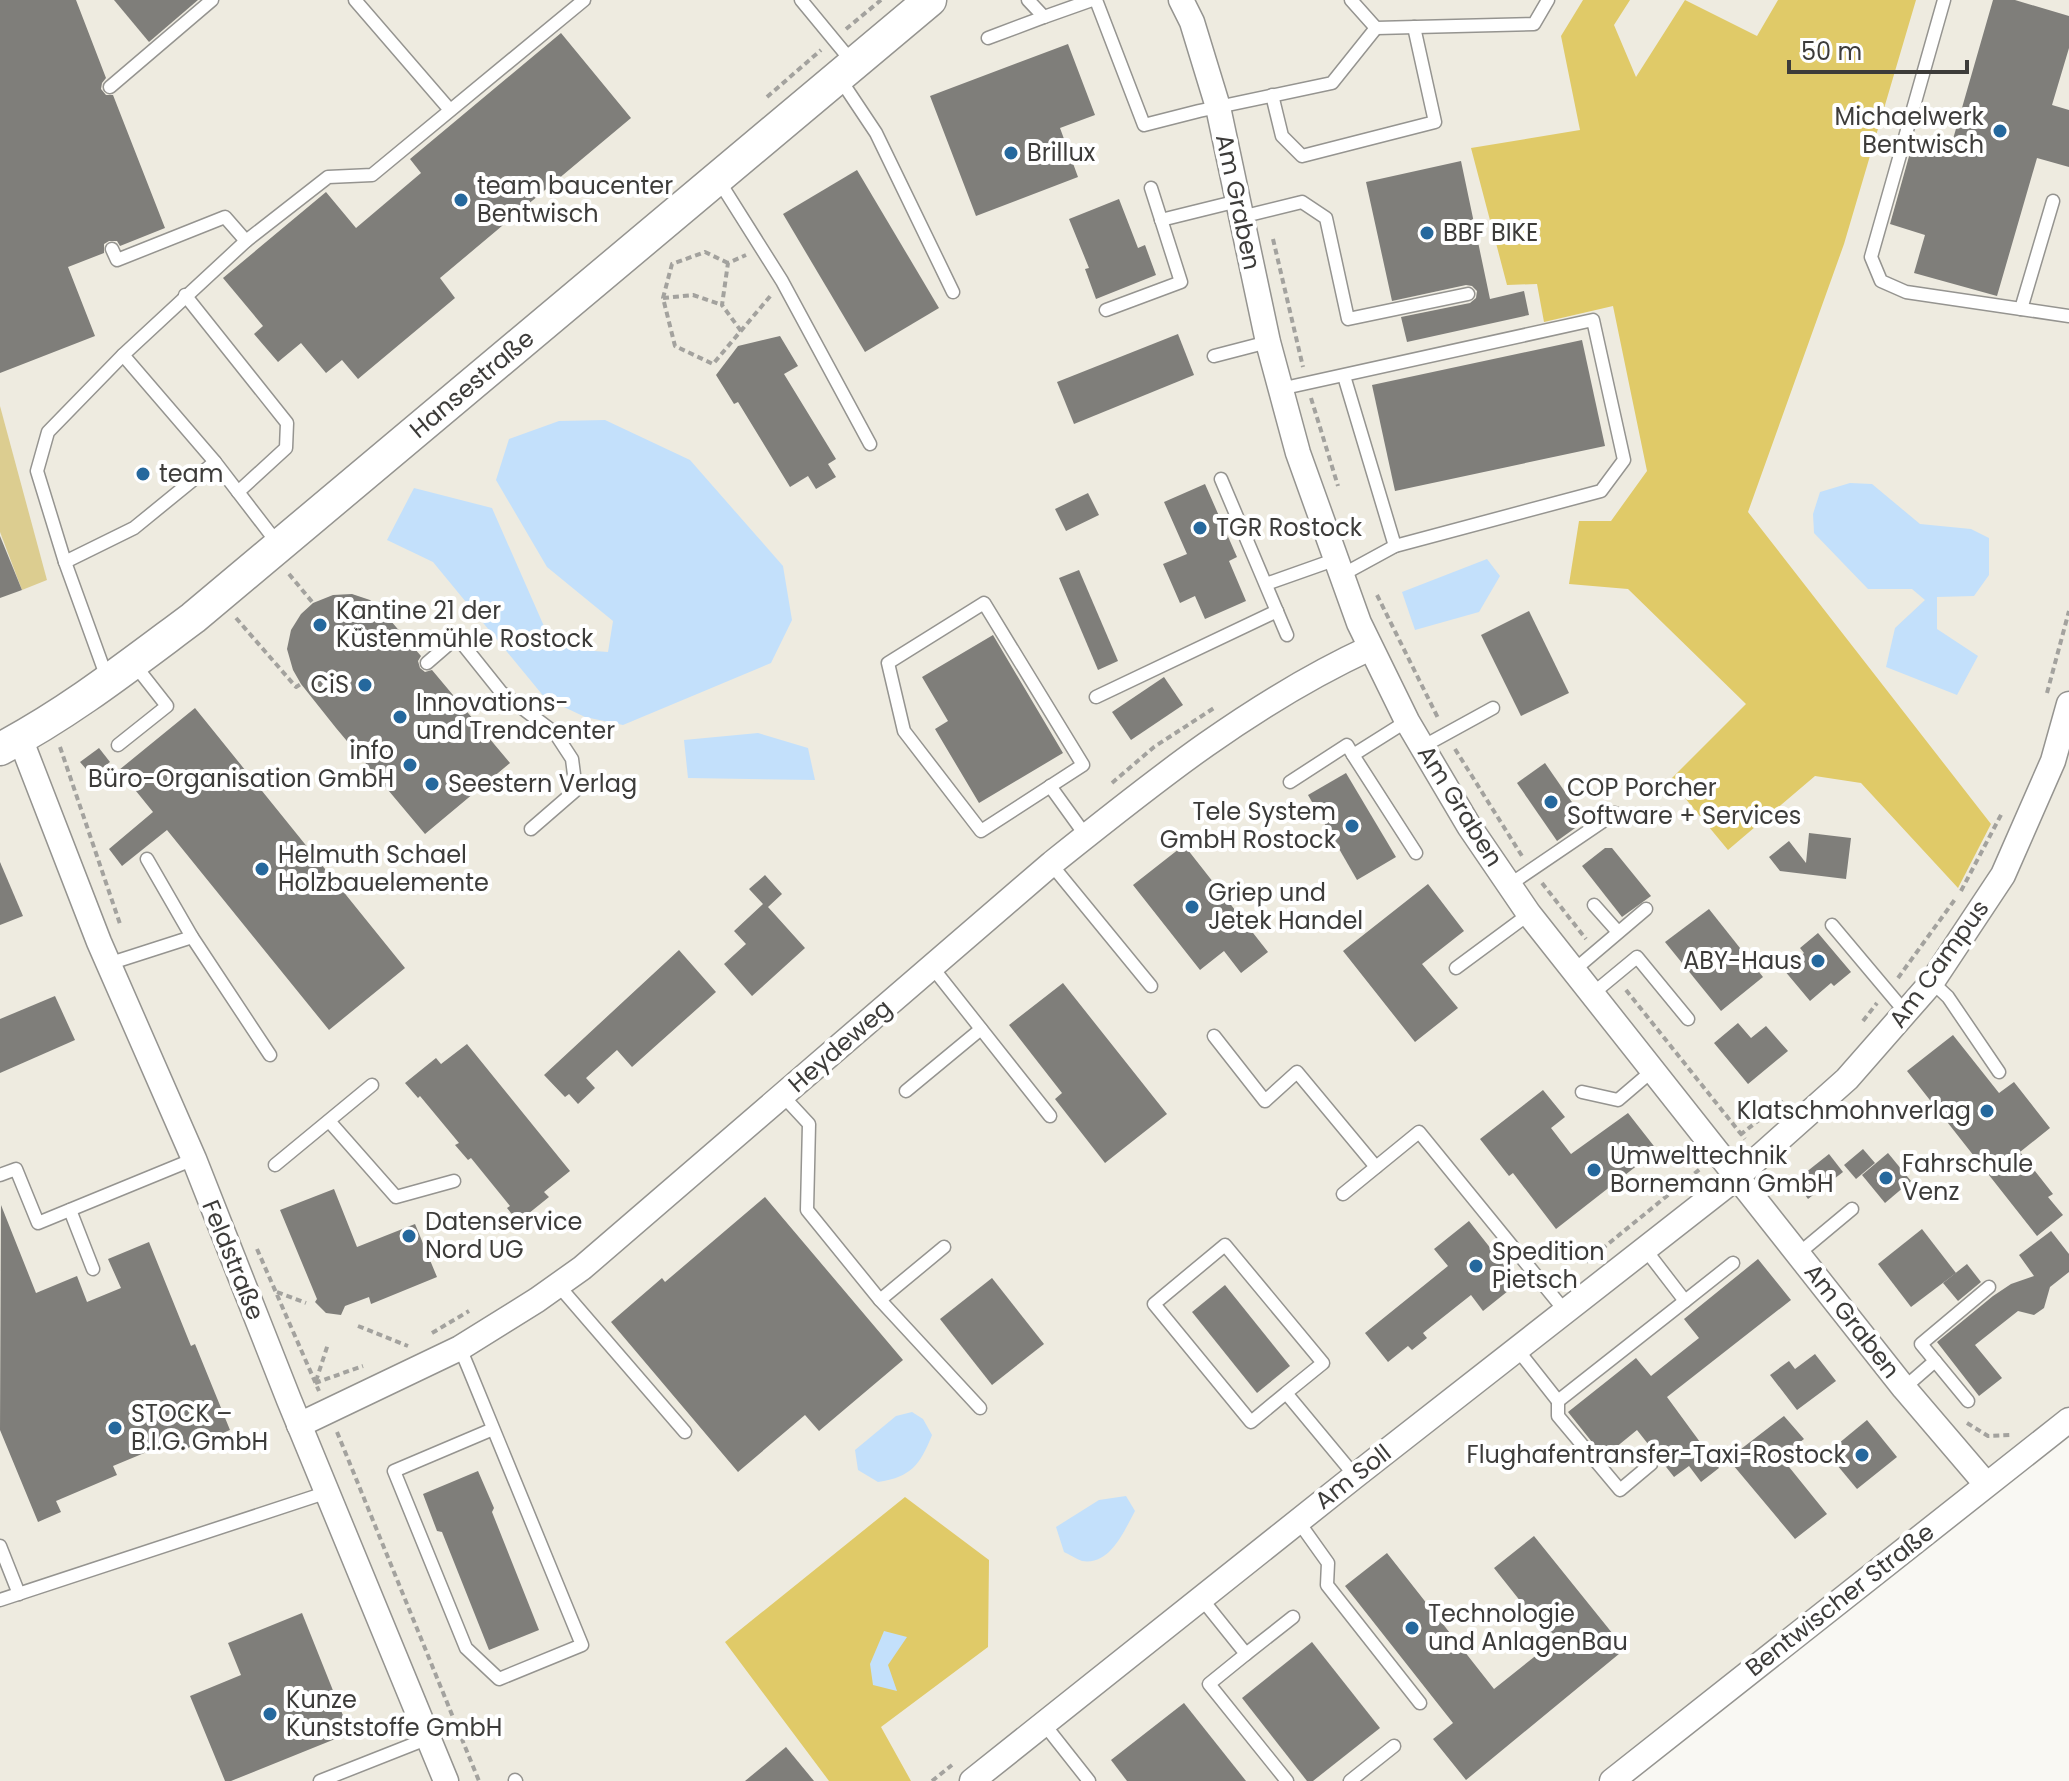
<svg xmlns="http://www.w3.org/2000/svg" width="2069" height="1781" font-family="Poppins,sans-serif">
<rect width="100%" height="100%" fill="#f9f8f3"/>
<polygon fill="#eeebe0" points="0,0 2069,0 2069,1409 2047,1422 1596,1781 0,1781"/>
<polygon fill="#dccd90" points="0,406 47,580 22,590 0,532"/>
<g fill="#e0ca68">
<polygon points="1583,0 1630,0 1614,25 1636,77 1685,0 1757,36 1778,0 1916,0 1844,244 1748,512 1991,824 1958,888 1861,783 1815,776 1728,850 1670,780 1746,704 1628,589 1569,584 1579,521 1611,521 1647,471 1613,306 1544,322 1537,284 1507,285 1471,148 1580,130 1561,36"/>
<polygon points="905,1497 989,1560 988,1647 881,1727 911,1781 829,1781 725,1642"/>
</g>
<g fill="#c3e0fb">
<polygon points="605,420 690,460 783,566 792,620 771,663 623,725 585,717 545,698 433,562 387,540 414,488 492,508 547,633 581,650 608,652 613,621 547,567 496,480 509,439 559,421"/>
<polygon points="1850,483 1872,484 1920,524 1971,529 1989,538 1989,575 1974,596 1937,597 1937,629 1978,656 1957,695 1886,667 1895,628 1925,600 1912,589 1868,589 1814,533 1813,514 1820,492"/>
<polygon points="1487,559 1500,576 1479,612 1415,630 1402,592"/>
<polygon points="758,733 808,748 815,780 688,778 684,740"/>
<path d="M912,1412l11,7 9,16c-12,30 -21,42 -54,47l-20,-12 -3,-20 41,-34z"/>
<path d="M1126,1496l9,15c-11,20 -25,55 -53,50 -6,-2 -13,-7 -18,-9l-8,-25 43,-27z"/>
<polygon points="884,1631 907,1637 888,1665 897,1691 873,1685 870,1664"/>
</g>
<g fill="#7f7e7a">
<polygon points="0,0 76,0 106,78 102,83 101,89 106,95 113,95 165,228 120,246 117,241 109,241 104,244 104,253 68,267 95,336 0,373"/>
<polygon points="114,0 198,0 149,42"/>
<polygon points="1993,0 2015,0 2069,16 2069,48 2052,105 2069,110 2069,167 2037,158 1997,296 1914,273 1925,235 1890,224 1915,135 1951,146"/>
<polygon points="561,33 631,118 440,278 455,298 358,379 342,360 326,373 301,343 278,362 254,334 263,326 223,278 326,192 356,228 421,173 410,159"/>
<polygon points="1068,44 1095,115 1060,128 1078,177 976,216 930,96"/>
<polygon points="1461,161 1490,299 1524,291 1529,315 1407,342 1401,317 1470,303 1476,298 1477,291 1472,286 1466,285 1392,301 1366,182"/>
<polygon points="857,170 939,308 865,352 783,214"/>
<polygon points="1119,199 1138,248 1145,245 1156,275 1096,299 1085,269 1089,268 1069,219"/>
<polygon points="1178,334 1194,375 1074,424 1057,382"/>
<polygon points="780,336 798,366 784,374 836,459 828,464 836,477 816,489 808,476 790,487 738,402 734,404 716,375 738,346"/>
<polygon points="1582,340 1605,446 1395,491 1372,385"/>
<polygon points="1205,484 1237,557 1229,561 1246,601 1205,619 1195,596 1180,603 1163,564 1187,554 1164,502"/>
<polygon points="1088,493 1099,515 1066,531 1055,509"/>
<polygon points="0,536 22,590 0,598"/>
<polygon points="1079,570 1118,661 1098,670 1059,578"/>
<polygon points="352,594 370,600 384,613 421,656 418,661 420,668 425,672 432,670 510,763 425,834 336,728 301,684 293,670 287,649 291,630 301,614 313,603 333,595"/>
<polygon points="1529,611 1569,693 1521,716 1481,635"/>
<polygon points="993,635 1063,753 979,803 935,729 948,721 922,677"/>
<polygon points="1164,677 1183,705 1131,740 1112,712"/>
<polygon points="195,708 405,968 329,1030 167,830 122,866 109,849 153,812 119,770"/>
<polygon points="99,748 110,762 92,776 80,762"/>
<polygon points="1545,763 1585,821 1557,841 1517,783"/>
<polygon points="1346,773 1396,857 1357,880 1308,795"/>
<polygon points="1809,833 1851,838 1846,879 1780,871 1769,857 1789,841 1806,863"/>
<polygon points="1184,845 1268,952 1241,973 1224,951 1200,970 1133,885"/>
<polygon points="1605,848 1612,848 1651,896 1622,917 1582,866"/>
<polygon points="0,862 23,916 0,925"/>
<polygon points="765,875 782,894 768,907 805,948 752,996 724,964 746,944 734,931 763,904 749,889"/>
<polygon points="1428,884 1464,931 1422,964 1458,1008 1415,1042 1343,951"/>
<polygon points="1709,909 1763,977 1721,1011 1665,942"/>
<polygon points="1818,933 1851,972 1834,986 1831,983 1810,1001 1784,970 1804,953 1800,948"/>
<polygon points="679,950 716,992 632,1067 617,1050 586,1078 595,1088 578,1104 569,1094 565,1097 544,1075"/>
<polygon points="1063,983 1167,1114 1105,1163 1055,1099 1062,1093 1009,1025"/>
<polygon points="55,996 75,1040 0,1073 0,1019"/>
<polygon points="1738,1023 1751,1038 1766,1026 1788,1051 1748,1084 1714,1043"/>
<polygon points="1953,1035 1999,1093 2014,1082 2050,1128 2020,1152 2053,1194 2048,1197 2063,1215 2037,1236 1907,1071"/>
<polygon points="467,1044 570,1171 544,1192 549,1197 518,1222 507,1208 510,1206 471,1158 468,1160 455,1145 459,1143 420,1096 418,1098 405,1083 436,1058 441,1064"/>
<polygon points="1543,1090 1565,1117 1551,1128 1571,1154 1628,1113 1657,1150 1556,1229 1513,1173 1509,1176 1480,1139"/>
<polygon points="1863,1149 1875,1163 1856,1179 1844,1165"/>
<polygon points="1888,1153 1911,1181 1885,1203 1862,1175"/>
<polygon points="1829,1154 1843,1172 1808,1199 1795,1181"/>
<polygon points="334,1189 357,1247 415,1224 437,1277 371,1304 369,1297 345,1306 341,1315 326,1313 315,1302 317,1299 280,1210"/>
<polygon points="765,1197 903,1360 819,1431 805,1415 738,1472 611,1322 662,1278 665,1282"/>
<polygon points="1,1205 36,1293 77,1276 87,1302 121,1288 108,1259 149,1242 191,1346 195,1344 230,1430 183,1450 178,1439 113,1466 117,1475 56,1501 61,1512 38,1522 0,1430"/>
<polygon points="1469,1221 1518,1283 1483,1311 1471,1295 1423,1333 1427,1338 1412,1350 1408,1346 1388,1362 1365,1333 1448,1266 1434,1249"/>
<polygon points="1922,1229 1956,1273 1911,1307 1878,1264"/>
<polygon points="2051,1231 2069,1254 2069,1272 2050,1287 2044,1308 2034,1315 2018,1311 1975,1345 2002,1378 1979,1396 1937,1342 1993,1296 2011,1284 2034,1276 2019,1255"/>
<polygon points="1758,1259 1791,1300 1667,1397 1719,1468 1701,1482 1689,1466 1674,1477 1637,1430 1604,1457 1568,1412 1636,1358 1651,1376 1699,1338 1684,1319"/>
<polygon points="1967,1264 1981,1282 1958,1301 1943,1283"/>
<polygon points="992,1278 1044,1344 992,1385 940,1319"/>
<polygon points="1225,1285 1290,1366 1257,1393 1192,1312"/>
<polygon points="1815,1354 1836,1381 1797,1410 1770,1375 1789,1361 1795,1369"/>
<polygon points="1784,1416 1804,1439 1781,1457 1827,1514 1795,1539 1728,1459"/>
<polygon points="1867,1420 1897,1457 1857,1489 1827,1453"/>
<polygon points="478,1471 494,1508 492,1512 539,1630 489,1650 442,1532 437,1531 423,1494"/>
<polygon points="1534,1536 1625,1649 1466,1780 1433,1739 1453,1723 1345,1586 1387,1553 1494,1689 1553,1642 1494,1568"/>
<polygon points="302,1613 350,1733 231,1781 225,1781 190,1696 241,1675 228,1643"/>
<polygon points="1312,1642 1380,1728 1313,1781 1307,1781 1242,1698"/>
<polygon points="1184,1703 1246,1781 1127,1781 1111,1760"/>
<polygon points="786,1747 814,1781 745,1781"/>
</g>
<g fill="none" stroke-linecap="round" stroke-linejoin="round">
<defs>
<g id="service">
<polyline points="355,0 450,110"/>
<polyline points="801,0 853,63"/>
<polyline points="1096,0 1144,125 1199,111 1332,83 1376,28"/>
<polyline points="1351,0 1376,28 1534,24 1548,0"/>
<polyline points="1944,0 1871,257 1881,281 1906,292 2069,316"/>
<polyline points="1044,17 1092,0"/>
<polyline points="988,38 1044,17 1028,0"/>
<polyline points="838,76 876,133 953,292"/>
<polyline points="110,87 212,0"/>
<polyline points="1272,95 1282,136 1302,156 1435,122 1414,27"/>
<polyline points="719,181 782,281 870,444"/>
<polyline points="1241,217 1302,202 1326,218 1348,319 1468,294"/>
<polyline points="1161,220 1238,201"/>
<polyline points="112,249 117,260 225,217 246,241"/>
<polyline points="185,295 287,423 286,448 238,492"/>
<polyline points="2021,309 2053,201"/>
<polyline points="1106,310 1181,282 1151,188"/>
<polyline points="123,355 215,462 278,544"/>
<polyline points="1214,356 1268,342"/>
<polyline points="1344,376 1395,546"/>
<polyline points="1280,389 1593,320 1624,460 1601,491 1395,546 1340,576"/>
<polyline points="1221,479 1287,635"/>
<polyline points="65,562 134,528 215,462"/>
<polyline points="1266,584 1334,560"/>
<polygon points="984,603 1083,765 981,831 904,731 888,663"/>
<polyline points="427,663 457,637 501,692 555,733 572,759 576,790 531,829"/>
<polyline points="107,678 65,562 37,471 48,432 123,355 246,241 328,177 372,175 584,0"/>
<polyline points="1096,697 1277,611"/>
<polyline points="118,745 167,706 134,664"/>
<polyline points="1422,747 1493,708"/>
<polyline points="1353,755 1416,853"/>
<polyline points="1290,782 1347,745 1353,755 1407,721"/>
<polyline points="1050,786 1086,836"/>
<polyline points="147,859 192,937 270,1055"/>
<polyline points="1051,864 1151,986"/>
<polyline points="1509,885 1615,813"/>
<polyline points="1594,905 1618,932"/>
<polyline points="1832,925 1906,1013"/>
<polyline points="108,964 192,937"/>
<polyline points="932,967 1050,1116"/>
<polyline points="1456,968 1529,914"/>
<polyline points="1573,971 1646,909"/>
<polyline points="1932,982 1948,997 1999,1072"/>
<polyline points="1591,995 1637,957 1688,1019"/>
<polyline points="1214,1036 1265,1101 1297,1072 1376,1167"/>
<polyline points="906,1091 981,1029"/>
<polyline points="1582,1092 1618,1100 1652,1071"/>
<polyline points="783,1096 809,1124 807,1210 880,1300 944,1247"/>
<polyline points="329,1121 396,1197 454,1181"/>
<polyline points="275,1165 372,1085"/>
<polyline points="0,1175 16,1169 38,1223 194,1159"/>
<polyline points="1343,1194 1419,1132 1565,1311"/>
<polyline points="70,1210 93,1269"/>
<polyline points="1645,1249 1685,1301 1733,1263"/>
<polyline points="1798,1254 1852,1209"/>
<polyline points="558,1285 685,1432"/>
<polyline points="880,1300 980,1408"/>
<polyline points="460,1348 468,1367 582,1645 499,1679 466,1648 394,1471 493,1429"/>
<polyline points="1517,1349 1558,1401 1685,1301"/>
<polyline points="1904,1388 1935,1361"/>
<polyline points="1286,1393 1251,1422 1154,1304 1225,1245 1323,1363 1286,1393 1355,1476"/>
<polyline points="1558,1401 1558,1416 1620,1490 1651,1464"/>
<polyline points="1968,1401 1921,1344 1989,1287"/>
<polyline points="1298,1521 1328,1563 1327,1585 1420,1703"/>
<polyline points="0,1546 19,1594"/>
<polyline points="1201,1598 1246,1654 1209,1684 1287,1781"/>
<polyline points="0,1600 328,1492"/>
<polyline points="1246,1654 1293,1617"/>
<polyline points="1044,1724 1089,1781"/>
<polyline points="515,1780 516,1781"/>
<polyline points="320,1781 429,1738"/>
<polyline points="1350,1781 1394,1746"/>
</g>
<g id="minor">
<polyline points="1181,0 1192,22 1218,107 1268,342 1298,453 1359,623 1407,721 1469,826 1529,914 1904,1388 1986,1484"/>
<polyline points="20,738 99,942 194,1159 289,1400 446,1781"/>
<path d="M299,1425l161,-77 77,-48 45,-32 469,-404c101,-81 200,-161 319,-216"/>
<polyline points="972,1781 1355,1476 1737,1177 1847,1079 1932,982 2003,875 2053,761 2069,704"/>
<polyline points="1612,1781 2069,1420"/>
</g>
<path id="tertiary" d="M0,749c69,-36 131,-85 193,-131l737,-618"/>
</defs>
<use href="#service" stroke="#959490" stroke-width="15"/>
<use href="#minor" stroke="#959490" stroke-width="27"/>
<use href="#tertiary" stroke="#959490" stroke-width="35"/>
<g stroke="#a3a29e" stroke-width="4" stroke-dasharray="6 4" stroke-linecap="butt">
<polyline points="846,29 881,0"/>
<polyline points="767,97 821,50"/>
<polyline points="1273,239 1303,367"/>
<polyline points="728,263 705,252 672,264 663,298 675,346 713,364 772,294"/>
<polyline points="663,298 693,295 722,305"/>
<polyline points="741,331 722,305 728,263 746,255"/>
<polyline points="1311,398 1338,486"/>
<polyline points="289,574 313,603"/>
<polyline points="1377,595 1439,720"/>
<polyline points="236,618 296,687 301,684"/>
<polyline points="2047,693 2069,611"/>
<polyline points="60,747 120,924"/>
<polyline points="1455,749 1522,856"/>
<polyline points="1112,783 1154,747 1214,708"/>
<polyline points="1542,883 1586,939"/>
<polyline points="1961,891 2002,813"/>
<polyline points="1898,978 1956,898"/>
<polyline points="1626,990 1745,1139"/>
<polyline points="1863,1021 1877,1003"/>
<polyline points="1740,1135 1783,1101"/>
<polyline points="257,1249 319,1391"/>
<polyline points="1586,1262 1700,1169"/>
<polyline points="277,1292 306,1303"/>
<polyline points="358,1326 408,1346"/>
<polyline points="432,1333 469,1311"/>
<polyline points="316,1381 328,1344"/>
<polyline points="315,1383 363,1366"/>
<polyline points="1967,1423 1988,1436 2010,1435"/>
<polyline points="337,1432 479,1781"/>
<polyline points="932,1781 952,1765"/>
</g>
<use href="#service" stroke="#fff" stroke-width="12"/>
<use href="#minor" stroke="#fff" stroke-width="24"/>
<use href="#tertiary" stroke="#fff" stroke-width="32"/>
</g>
<g fill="#25689d" stroke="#fff" stroke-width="3">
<circle cx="2000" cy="131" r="8"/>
<circle cx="1011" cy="153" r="8"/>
<circle cx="461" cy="200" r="8"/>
<circle cx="1427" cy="233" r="8"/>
<circle cx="143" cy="474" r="8"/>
<circle cx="1200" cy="528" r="8"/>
<circle cx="320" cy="625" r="8"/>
<circle cx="365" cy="685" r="8"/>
<circle cx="400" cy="717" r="8"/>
<circle cx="410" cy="765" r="8"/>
<circle cx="432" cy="784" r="8"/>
<circle cx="1551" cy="802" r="8"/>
<circle cx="1352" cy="826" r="8"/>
<circle cx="262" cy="869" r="8"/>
<circle cx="1192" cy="907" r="8"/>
<circle cx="1818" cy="961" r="8"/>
<circle cx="1987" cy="1111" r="8"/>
<circle cx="1594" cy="1170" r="8"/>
<circle cx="1886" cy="1178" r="8"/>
<circle cx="409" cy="1236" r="8"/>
<circle cx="1476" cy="1266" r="8"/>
<circle cx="115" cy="1428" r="8"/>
<circle cx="1862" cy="1455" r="8"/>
<circle cx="1412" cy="1628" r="8"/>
<circle cx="270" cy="1714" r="8"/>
</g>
<g text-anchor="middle" stroke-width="8" stroke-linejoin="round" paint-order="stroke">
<g font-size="24" fill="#3d3c3a" stroke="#fff" text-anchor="start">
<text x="1984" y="125" text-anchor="end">Michaelwerk<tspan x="1984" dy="28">Bentwisch</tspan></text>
<text x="1027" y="161">Brillux</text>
<text x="477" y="194">team baucenter<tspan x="477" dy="28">Bentwisch</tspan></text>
<text x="1443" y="241">BBF BIKE</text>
<text x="159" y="482">team</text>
<text x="1216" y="536">TGR Rostock</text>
<text x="336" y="619">Kantine 21 der<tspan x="336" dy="28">Küstenmühle Rostock</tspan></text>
<text x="349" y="693" text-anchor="end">CiS</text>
<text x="416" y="711">Innovations-<tspan x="416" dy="28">und Trendcenter</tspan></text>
<text x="394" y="759" text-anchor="end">info<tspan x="394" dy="28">Büro-Organisation GmbH</tspan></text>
<text x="448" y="792">Seestern Verlag</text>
<text x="1567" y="796">COP Porcher<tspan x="1567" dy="28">Software + Services</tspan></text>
<text x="1336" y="820" text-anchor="end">Tele System<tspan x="1336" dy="28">GmbH Rostock</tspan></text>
<text x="278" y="863">Helmuth Schael<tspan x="278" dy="28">Holzbauelemente</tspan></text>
<text x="1208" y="901">Griep und<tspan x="1208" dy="28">Jetek Handel</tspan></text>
<text x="1802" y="969" text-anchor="end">ABY-Haus</text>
<text x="1971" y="1119" text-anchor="end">Klatschmohnverlag</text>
<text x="1610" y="1164">Umwelttechnik<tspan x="1610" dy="28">Bornemann GmbH</tspan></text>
<text x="1902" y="1172">Fahrschule<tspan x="1902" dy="28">Venz</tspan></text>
<text x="425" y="1230">Datenservice<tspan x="425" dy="28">Nord UG</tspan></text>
<text x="1492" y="1260">Spedition<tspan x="1492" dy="28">Pietsch</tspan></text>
<text x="131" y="1422">STOCK –<tspan x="131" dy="28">B.I.G. GmbH</tspan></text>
<text x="1846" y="1463" text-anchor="end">Flughafentransfer-Taxi-Rostock</text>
<text x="1428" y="1622">Technologie<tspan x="1428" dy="28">und AnlagenBau</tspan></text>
<text x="286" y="1708">Kunze<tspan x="286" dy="28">Kunststoffe GmbH</tspan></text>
</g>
<g font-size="24" fill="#3d3c3a" stroke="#fff">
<text transform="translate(1238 202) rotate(78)" y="8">Am Graben</text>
<text transform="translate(472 384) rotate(-40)" y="8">Hansestraße</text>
<text transform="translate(1460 806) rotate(58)" y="8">Am Graben</text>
<text transform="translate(1939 964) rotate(-54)" y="8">Am Campus</text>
<text transform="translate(840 1046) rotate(-41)" y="8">Heydeweg</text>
<text transform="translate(233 1260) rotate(68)" y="8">Feldstraße</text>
<text transform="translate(1852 1321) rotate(52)" y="8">Am Graben</text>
<text transform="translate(1353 1477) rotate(-38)" y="8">Am Soll</text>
<text transform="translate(1840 1600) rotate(-38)" y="8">Bentwischer Straße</text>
</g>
</g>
<path d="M1789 60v12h178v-12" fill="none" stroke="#3d3c3a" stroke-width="4"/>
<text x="1801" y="60" font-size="24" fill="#3d3c3a" stroke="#ffffff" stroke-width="6" paint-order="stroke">50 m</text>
</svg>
